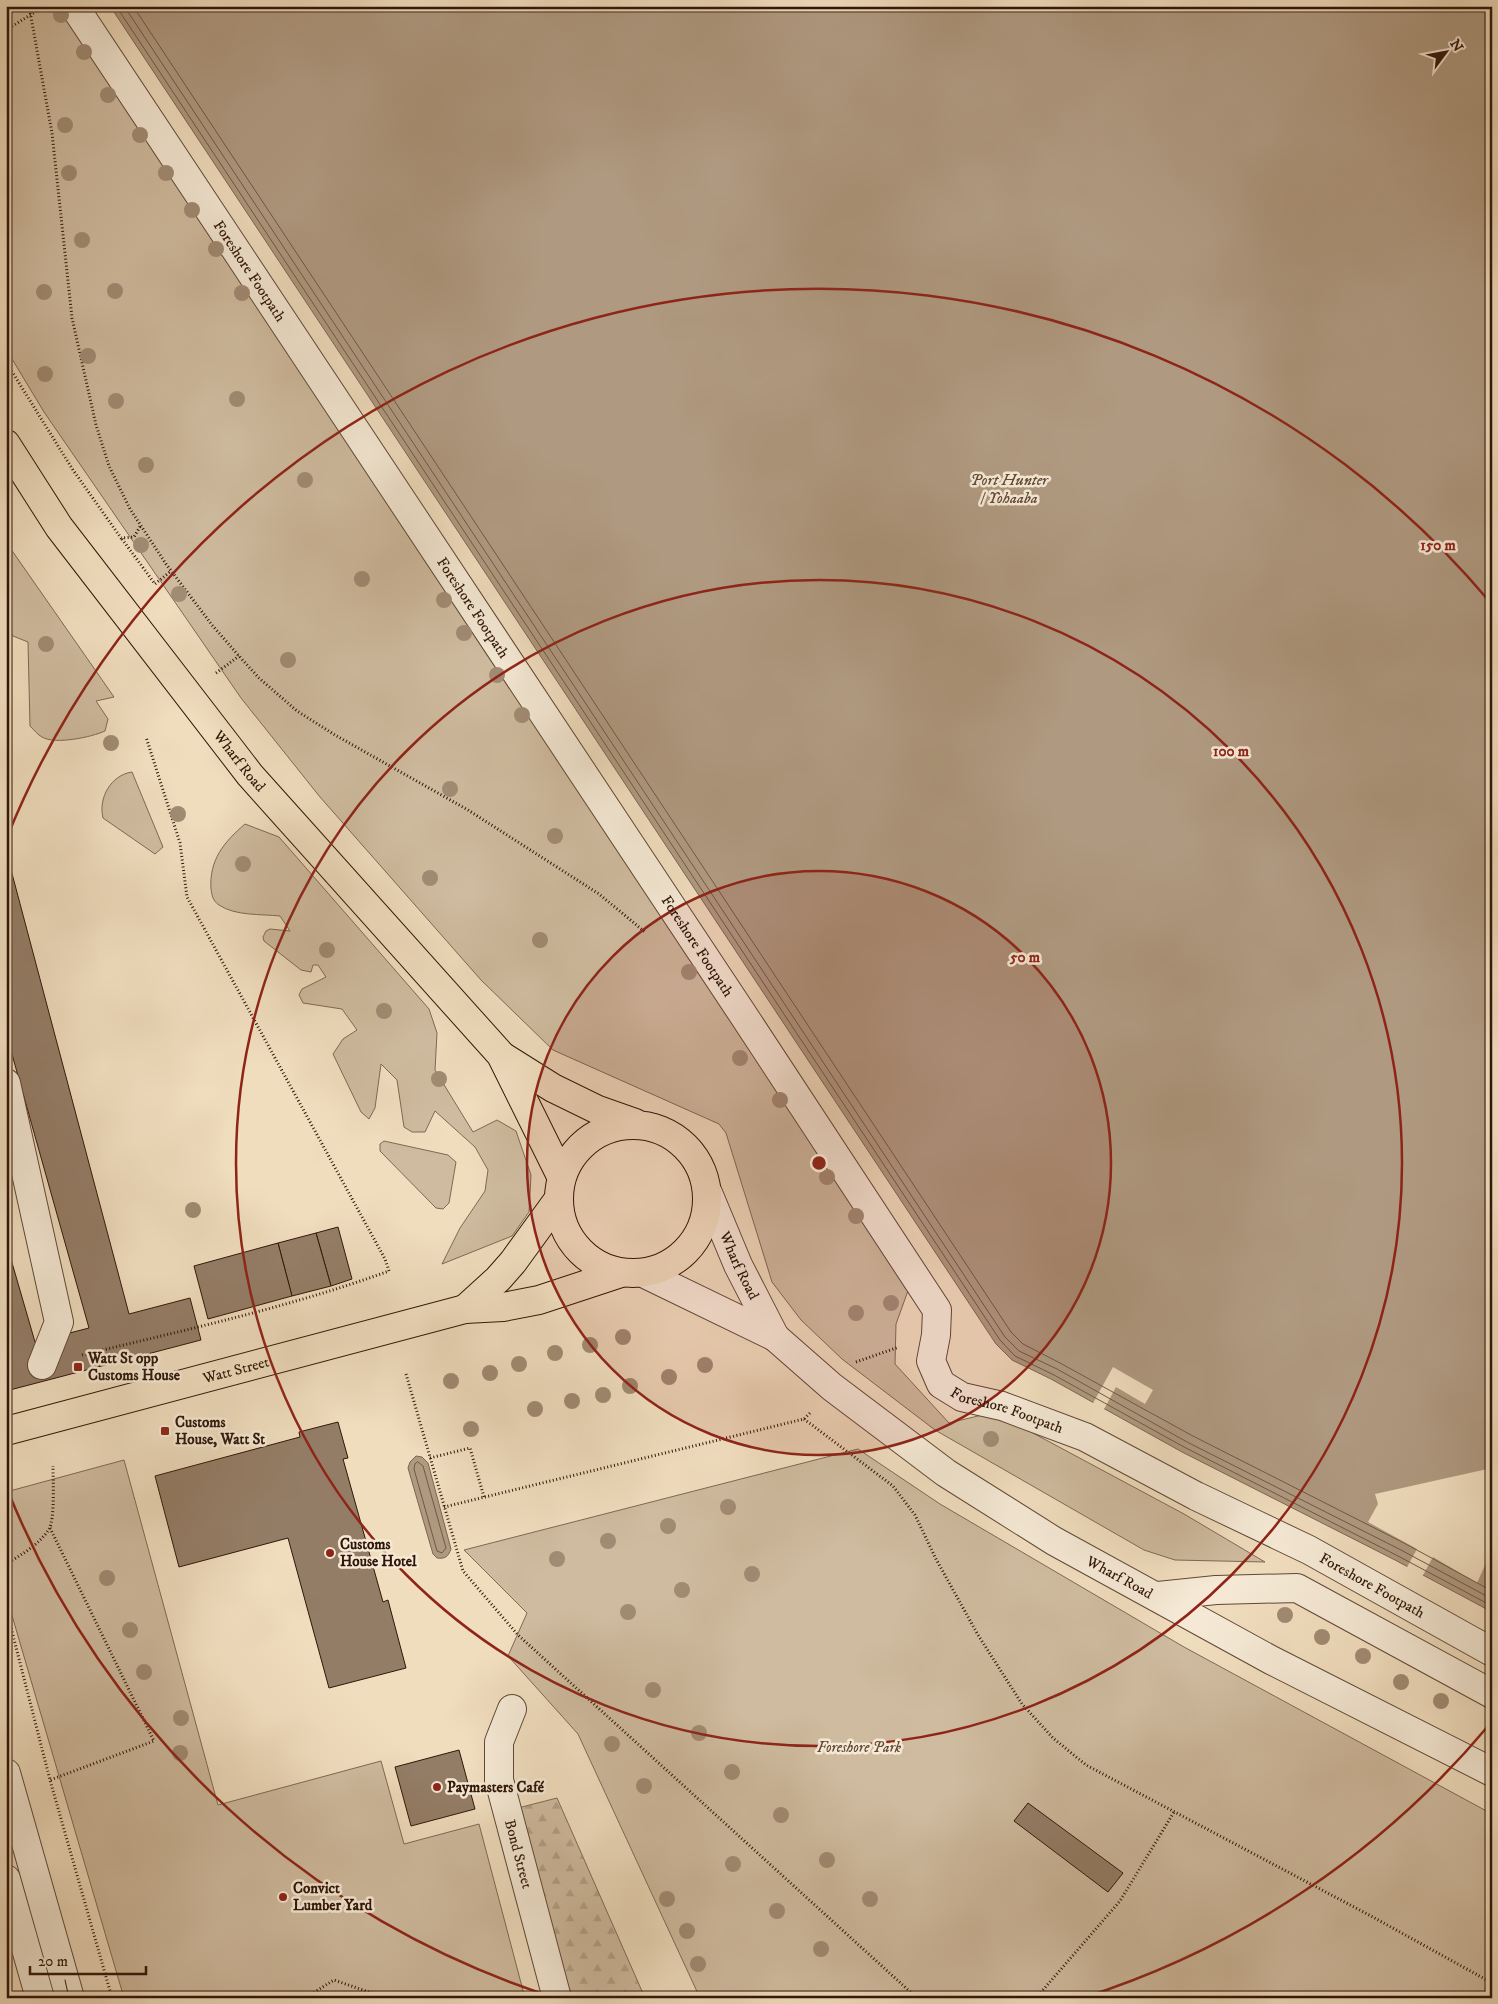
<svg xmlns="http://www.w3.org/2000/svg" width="1498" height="2004" font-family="'IM FELL DW Pica',serif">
<defs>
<pattern id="forest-firs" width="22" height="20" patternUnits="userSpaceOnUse" patternTransform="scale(1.25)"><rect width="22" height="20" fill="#cfbb9f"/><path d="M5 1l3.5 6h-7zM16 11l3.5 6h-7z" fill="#b2a087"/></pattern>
</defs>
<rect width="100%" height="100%" fill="#f0ddbe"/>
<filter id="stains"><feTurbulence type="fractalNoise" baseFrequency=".004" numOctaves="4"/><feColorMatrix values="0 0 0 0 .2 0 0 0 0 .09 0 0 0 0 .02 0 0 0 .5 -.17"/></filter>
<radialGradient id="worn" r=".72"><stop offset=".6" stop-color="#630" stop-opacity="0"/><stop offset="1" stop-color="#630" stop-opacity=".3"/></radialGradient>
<polygon fill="url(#forest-firs)" stroke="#806854" points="557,1798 645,1998 570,1998 514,1809"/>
<g fill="#cfbb9f" stroke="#806854">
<polygon points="6,6 64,6 909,1288 896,1324 895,1364 949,1423 982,1415 1018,1425 1184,1514 1265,1562 1175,1560 1144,1550 935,1430 842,1359 801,1320 772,1282 726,1133 719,1124 553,1050 481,980 320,797 241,698 44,412 6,349"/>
<path d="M6,542l108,155 -18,4 12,18 -3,12c-13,6 -50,14 -63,6 -4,-2 -8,-7 -12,-11l-2,-84 -15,-6 -5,-10h-2z"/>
<path d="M132,772l31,75 -8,7 -52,-36c-5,-20 8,-43 29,-46z"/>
<path d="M245,824l34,13 150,172 8,24 -2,37 38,62 24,-12 19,11 15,44 -2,37 -17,24 -70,28 18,-36 25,-37 3,-21 -13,-23 -40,-36 -10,21h-13l-8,-5 -7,-47 -16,-16 -6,44 -6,11 -8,-7 -28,-58 10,-15 14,-9 -15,-21 -39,-6 -4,-8 3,-6 24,-12 -8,-12h-5l-2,7 -10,-2 -37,-29 -1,-4 3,-6 4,-2 20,2 -10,-15c-19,-2 -45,0 -61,-11 -6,-4 -7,-9 -8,-16 -2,-29 13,-47 34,-65z"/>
<polygon points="384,1141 448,1155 456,1162 449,1203 443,1209 436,1208 380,1151 380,1144"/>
<polygon points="858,1449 940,1504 1184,1647 1492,1814 1492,1998 700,1998 578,1734 508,1656 527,1613 464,1550"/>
<polygon points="124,1460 218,1805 381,1761 404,1844 479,1824 525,1998 124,1998 6,1595 6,1492"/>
</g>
<g fill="#af9980" stroke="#7c6550">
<polygon points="110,6 1492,6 1492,1612 1395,1560 1182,1452 1051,1379 1012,1360 996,1344"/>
<path d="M416,1456l6,1 6,6 23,86c-3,8 -6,10 -14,9l-4,-4 -25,-86 2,-6z"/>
</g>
<g fill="#f0ddbe">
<polygon points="1113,1367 1153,1390 1145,1404 1116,1387 1103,1411 1092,1405"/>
<polygon points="1492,1468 1492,1562 1486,1563 1477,1583 1433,1557 1422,1577 1406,1569 1417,1549 1368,1522 1378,1504 1375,1494"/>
</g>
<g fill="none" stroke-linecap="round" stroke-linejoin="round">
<g stroke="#705844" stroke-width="1">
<polyline points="116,6 1000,1340 1015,1356 1054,1375 1184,1447 1398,1556 1492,1606"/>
<polyline points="124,6 1005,1337 1019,1351 1057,1369 1187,1442 1401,1550 1492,1599"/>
<polyline points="133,6 1011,1332 1023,1344 1060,1363 1191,1435 1404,1543 1492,1591"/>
<polygon points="418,1462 423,1466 446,1548 442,1553 437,1551 414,1469 415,1464"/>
</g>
</g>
<g fill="#947d67" stroke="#301608">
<polygon points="6,851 129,1314 190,1298 201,1340 6,1391 6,1352 11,1351 6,1336 6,1242 35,1342 89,1328 6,1033"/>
<polygon points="338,1227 352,1279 331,1286 316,1233"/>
<polygon points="316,1233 331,1286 292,1296 278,1243"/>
<polygon points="278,1243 292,1296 208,1319 194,1266"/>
<polygon points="6,1336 11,1351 6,1352"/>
<polygon points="338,1422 348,1458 343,1459 383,1602 388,1600 406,1668 329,1688 288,1538 179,1567 155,1476 300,1437 299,1432"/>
<polygon points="459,1750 475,1809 411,1826 395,1767"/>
<polygon points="1028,1803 1123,1873 1108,1892 1014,1821"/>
</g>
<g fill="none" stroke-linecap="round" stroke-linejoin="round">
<defs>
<g id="minor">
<path id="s1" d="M74,6l670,1010 193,294 -1,25 -5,26 10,23 21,13 40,9 83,31 111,59 113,54 183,102"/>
<polyline points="6,1083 59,1322 42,1365"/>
<path id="s2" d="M708,1193l30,72 37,72"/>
<path id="s3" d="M643,1273l132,64 57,50 114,86 108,68 217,119 221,112"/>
<polyline points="1158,1596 1216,1590 1297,1588 1492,1694"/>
<path id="s4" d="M512,1709l-13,33v38l58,218"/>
<polyline points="6,1773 70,1998"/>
<polyline points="6,1879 40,1998"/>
</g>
<g id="major">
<path id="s5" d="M6,444l53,83 191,248 251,280 60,121"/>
<polyline points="502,1056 553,1088 598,1110 635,1123"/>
<circle cx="633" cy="1199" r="74"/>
<polyline points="465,1309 498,1279 513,1262 558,1200"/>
<path id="s6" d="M6,1431l459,-122 38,-2 36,-7 82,-27"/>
</g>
</defs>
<use href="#minor" stroke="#604836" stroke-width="30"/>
<use href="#major" stroke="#301608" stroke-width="30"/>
<g stroke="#301608" stroke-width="3" stroke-dasharray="1 2.5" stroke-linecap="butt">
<polyline points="29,6 52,133 72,318 96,425 109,466 130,509 166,564 212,625 239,656 259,678 297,711 335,735 468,810 599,894 645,932"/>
<polyline points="6,30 40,9"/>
<polyline points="6,362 73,470 121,538 134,537 141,525"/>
<polyline points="122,539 155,584 171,571"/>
<polyline points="216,673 239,656"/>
<path d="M82,1355c103,-25 208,-48 307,-84l-4,-12 -198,-362 -7,-54 -34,-106"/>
<polyline points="856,1362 899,1347"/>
<polyline points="406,1374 463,1571 518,1635 917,1998"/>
<polyline points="804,1419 893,1486 915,1515 936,1559 978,1635 1022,1704 1053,1738 1086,1765 1371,1916 1492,1983"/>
<polyline points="430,1458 470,1448 484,1497"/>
<polyline points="444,1507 804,1419 810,1413"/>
<polyline points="50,1528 154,1741 50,1780"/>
<path d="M6,1564c15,-9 34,-20 43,-35 6,-9 4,-50 4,-63"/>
<polyline points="6,1608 50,1780 112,1998"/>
<polyline points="305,1998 334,1980 386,1998"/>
<polyline points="1036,1998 1120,1901 1174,1812"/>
<polyline points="1482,1998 1490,1983"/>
</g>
<use href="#minor" stroke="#f5e9d5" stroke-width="28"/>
<use href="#major" stroke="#f0ddbe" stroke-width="28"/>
<polyline stroke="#301608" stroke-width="1" points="65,1980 69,1998"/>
</g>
<g fill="#a18b73">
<circle cx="61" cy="15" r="8"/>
<circle cx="84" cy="52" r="8"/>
<circle cx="108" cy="95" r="8"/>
<circle cx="65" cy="125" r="8"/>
<circle cx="140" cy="135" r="8"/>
<circle cx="69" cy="173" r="8"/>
<circle cx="166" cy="173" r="8"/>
<circle cx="192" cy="210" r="8"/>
<circle cx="82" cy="240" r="8"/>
<circle cx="216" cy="249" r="8"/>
<circle cx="115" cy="291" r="8"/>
<circle cx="44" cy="292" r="8"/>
<circle cx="242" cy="293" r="8"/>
<circle cx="88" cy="356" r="8"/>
<circle cx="45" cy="374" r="8"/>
<circle cx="237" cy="399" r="8"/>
<circle cx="116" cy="401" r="8"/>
<circle cx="146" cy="465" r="8"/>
<circle cx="305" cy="480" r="8"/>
<circle cx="141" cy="545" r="8"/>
<circle cx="362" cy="579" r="8"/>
<circle cx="179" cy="594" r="8"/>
<circle cx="444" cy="600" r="8"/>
<circle cx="464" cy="633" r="8"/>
<circle cx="46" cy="644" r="8"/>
<circle cx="288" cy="660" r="8"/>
<circle cx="497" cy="675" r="8"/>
<circle cx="522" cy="715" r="8"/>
<circle cx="111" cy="743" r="8"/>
<circle cx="450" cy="789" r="8"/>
<circle cx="178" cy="814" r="8"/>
<circle cx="555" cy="836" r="8"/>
<circle cx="243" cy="864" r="8"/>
<circle cx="430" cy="878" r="8"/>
<circle cx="540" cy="940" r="8"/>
<circle cx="327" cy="950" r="8"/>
<circle cx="689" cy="972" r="8"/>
<circle cx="384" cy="1011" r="8"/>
<circle cx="740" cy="1058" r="8"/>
<circle cx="439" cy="1079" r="8"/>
<circle cx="780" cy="1100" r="8"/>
<circle cx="827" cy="1177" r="8"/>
<circle cx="193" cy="1210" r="8"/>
<circle cx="856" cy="1216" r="8"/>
<circle cx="891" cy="1303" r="8"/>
<circle cx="856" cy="1313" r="8"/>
<circle cx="623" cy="1337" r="8"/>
<circle cx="590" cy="1345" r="8"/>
<circle cx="555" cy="1353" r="8"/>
<circle cx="519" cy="1364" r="8"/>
<circle cx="705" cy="1365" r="8"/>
<circle cx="490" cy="1373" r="8"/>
<circle cx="669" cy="1377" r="8"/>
<circle cx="451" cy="1381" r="8"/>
<circle cx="630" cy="1386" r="8"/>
<circle cx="603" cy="1395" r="8"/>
<circle cx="572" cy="1401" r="8"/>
<circle cx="535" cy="1409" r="8"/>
<circle cx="471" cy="1429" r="8"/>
<circle cx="991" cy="1439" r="8"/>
<circle cx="728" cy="1507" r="8"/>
<circle cx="668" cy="1526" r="8"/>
<circle cx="608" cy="1541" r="8"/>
<circle cx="557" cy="1559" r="8"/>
<circle cx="752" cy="1574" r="8"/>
<circle cx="107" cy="1578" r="8"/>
<circle cx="682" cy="1590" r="8"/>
<circle cx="628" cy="1612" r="8"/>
<circle cx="1285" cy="1615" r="8"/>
<circle cx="130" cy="1630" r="8"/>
<circle cx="1322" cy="1637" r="8"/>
<circle cx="1363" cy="1656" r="8"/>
<circle cx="144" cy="1672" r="8"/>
<circle cx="1401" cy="1682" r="8"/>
<circle cx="653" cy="1690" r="8"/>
<circle cx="1441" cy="1701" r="8"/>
<circle cx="181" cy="1718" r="8"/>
<circle cx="699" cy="1733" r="8"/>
<circle cx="612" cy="1744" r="8"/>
<circle cx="180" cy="1753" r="8"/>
<circle cx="732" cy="1772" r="8"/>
<circle cx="644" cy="1786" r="8"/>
<circle cx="781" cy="1815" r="8"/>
<circle cx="827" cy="1860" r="8"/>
<circle cx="733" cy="1864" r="8"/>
<circle cx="667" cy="1899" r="8"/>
<circle cx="870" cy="1899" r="8"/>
<circle cx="777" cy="1911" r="8"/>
<circle cx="687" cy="1931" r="8"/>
<circle cx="821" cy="1949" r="8"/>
<circle cx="698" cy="1964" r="8"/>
</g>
<circle cx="819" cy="1163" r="292" fill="#8f2418" fill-opacity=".12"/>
<g fill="none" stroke="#8f2418" stroke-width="2.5">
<circle cx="819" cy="1163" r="292"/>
<circle cx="819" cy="1163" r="583"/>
<path d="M1489 1725A875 875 0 0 1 1082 1998M556 1998A875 875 0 0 1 8 1491M8 835A875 875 0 0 1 1489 601"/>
</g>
<g fill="#8f2418" stroke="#f5e9d5" stroke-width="2">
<rect x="73" y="1362" width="10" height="10" rx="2.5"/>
<rect x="160" y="1426" width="10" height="10" rx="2.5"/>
<circle cx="330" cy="1553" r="5"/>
<circle cx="437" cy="1787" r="5"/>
<circle cx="283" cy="1897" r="5"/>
</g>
<g text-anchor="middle" stroke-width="5" stroke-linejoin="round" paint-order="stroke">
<g font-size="15" fill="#301608" stroke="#f5e9d5">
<text dy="5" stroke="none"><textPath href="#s1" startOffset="318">Foreshore Footpath</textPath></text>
<text dy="5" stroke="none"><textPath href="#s1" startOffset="722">Foreshore Footpath</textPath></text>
<text dy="5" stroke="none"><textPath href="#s5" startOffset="394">Wharf Road</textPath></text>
<text dy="5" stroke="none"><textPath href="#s1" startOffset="1128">Foreshore Footpath</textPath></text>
<text dy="5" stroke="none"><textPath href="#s2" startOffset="79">Wharf Road</textPath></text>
<text dy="5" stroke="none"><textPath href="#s6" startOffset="238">Watt Street</textPath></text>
<text dy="5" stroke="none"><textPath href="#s1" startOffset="1712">Foreshore Footpath</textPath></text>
<text dy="5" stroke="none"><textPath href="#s3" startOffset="568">Wharf Road</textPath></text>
<text dy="5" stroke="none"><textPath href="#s1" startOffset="2118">Foreshore Footpath</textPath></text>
<text dy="5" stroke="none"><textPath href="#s4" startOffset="150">Bond Street</textPath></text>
</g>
<g font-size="15" font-weight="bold" fill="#301608" stroke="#f5e9d5" text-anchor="start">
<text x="88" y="1363">Watt St opp<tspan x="88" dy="17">Customs House</tspan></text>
<text x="175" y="1427">Customs<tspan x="175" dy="17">House, Watt St</tspan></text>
<text x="340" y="1549">Customs<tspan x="340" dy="17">House Hotel</tspan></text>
<text x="447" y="1792">Paymasters Café</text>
<text x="293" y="1893">Convict<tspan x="293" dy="17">Lumber Yard</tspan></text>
</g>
<g font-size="15" font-style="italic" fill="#604835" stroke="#f5e9d5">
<text x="859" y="1752">Foreshore Park</text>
</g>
<g font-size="16" font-style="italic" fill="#634a38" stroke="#f5e9d5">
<text x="1009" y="485">Port Hunter<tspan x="1009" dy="18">/ Yohaaba</tspan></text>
</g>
</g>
<circle cx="819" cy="1163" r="8" fill="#8f2418" stroke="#f5e9d5" stroke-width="2.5"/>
<g font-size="15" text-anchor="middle" font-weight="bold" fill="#8f2418" stroke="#f5e9d5" stroke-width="5" stroke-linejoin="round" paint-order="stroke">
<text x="1438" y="550">150 m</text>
<text x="1231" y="756">100 m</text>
<text x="1025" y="962">50 m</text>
</g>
<rect width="1498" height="2004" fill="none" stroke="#f0ddbe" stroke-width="25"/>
<rect x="8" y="8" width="1483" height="1989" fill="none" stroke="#301608" stroke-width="2.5"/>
<rect x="12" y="12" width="1473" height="1979" fill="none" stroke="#301608"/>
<g transform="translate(1446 52) rotate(58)" stroke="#f5e9d5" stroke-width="4" paint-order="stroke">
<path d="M0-4L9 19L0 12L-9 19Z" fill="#301608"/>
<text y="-8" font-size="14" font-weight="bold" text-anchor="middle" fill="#301608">N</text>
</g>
<path d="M30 1966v8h116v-8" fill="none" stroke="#301608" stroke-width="2.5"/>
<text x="38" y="1966" font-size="15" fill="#301608" stroke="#f5e9d5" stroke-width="4" paint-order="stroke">20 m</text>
<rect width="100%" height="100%" filter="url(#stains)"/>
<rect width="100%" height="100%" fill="url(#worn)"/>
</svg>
